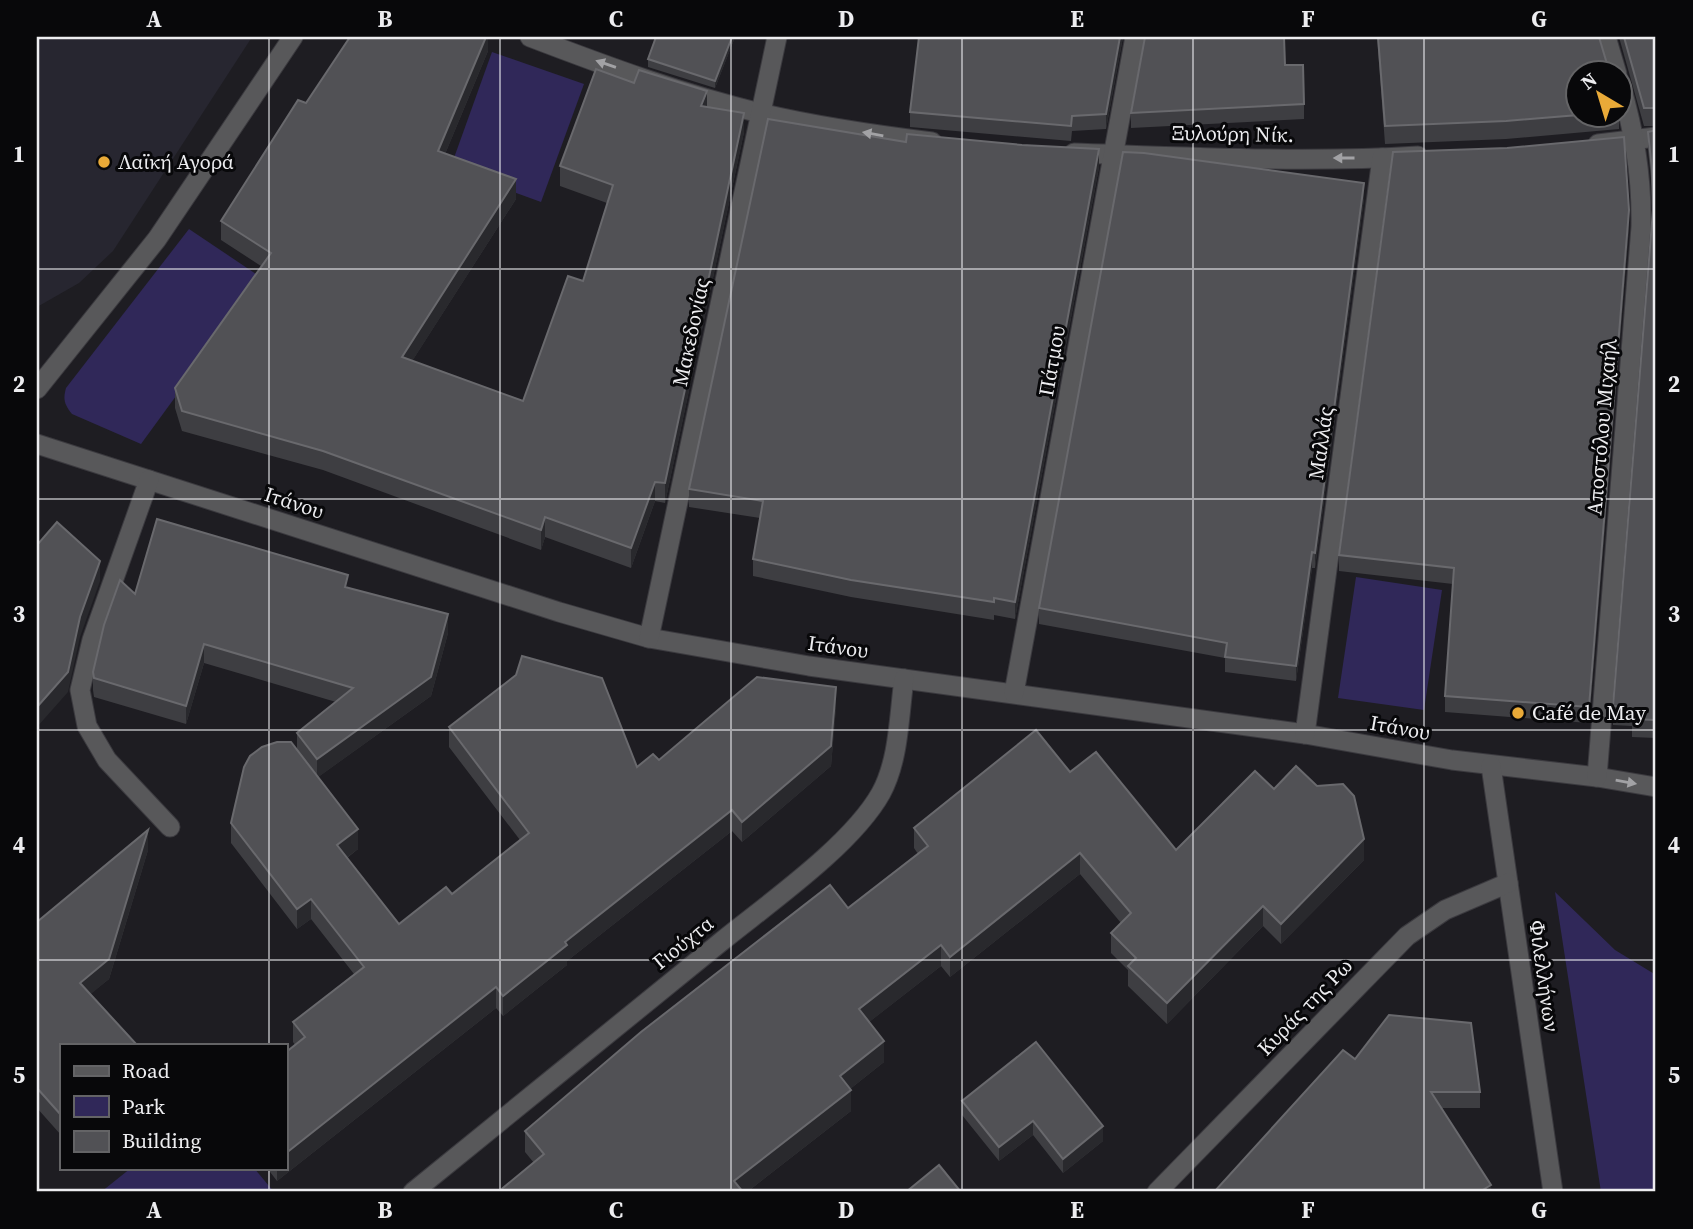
<svg xmlns="http://www.w3.org/2000/svg" width="1693" height="1229" font-family="'Source Serif 4',serif">
<rect width="100%" height="100%" fill="#1e1d22"/>
<polygon fill="#272630" points="37,37 252,37 113,251 79,283 37,307"/>
<g fill="#302859">
<polygon points="492,52 584,84 541,202 450,169"/>
<path d="M189,229l73,49 -121,166 -69,-30c-8,-10 -9,-15 -6,-26z"/>
<polygon points="1356,577 1442,590 1424,710 1338,698"/>
<polygon points="1555,892 1615,950 1656,975 1656,1192 1601,1192"/>
<polygon points="131,1168 254,1168 274,1192 101,1192"/>
</g>
<g fill="none" stroke-linecap="round" stroke-linejoin="round">
<defs>
<g id="minor">
<path d="M530,37c76,29 154,58 234,77 55,13 112,21 168,28"/>
<polyline points="1606,37 1617,74"/>
<polyline points="1598,144 1656,137"/>
<path d="M1074,153c114,4 230,10 344,3"/>
<polyline points="37,389 157,239 293,37"/>
<polyline points="37,444 559,612 649,638 809,666 1305,734 1452,760 1597,777 1656,787"/>
<polyline points="149,480 92,640 80,690 87,726 107,760 170,827"/>
<polyline points="649,638 777,37"/>
<polyline points="1014,693 1135,37"/>
<polyline points="1305,734 1382,158"/>
<polyline points="1491,766 1553,1192"/>
<path d="M1597,777l44,-550c1,-53 -7,-95 -21,-145"/>
<path d="M413,1192c103,-84 206,-167 309,-251 47,-38 130,-96 159,-148 18,-33 18,-77 23,-114"/>
<polyline points="1157,1192 1407,936 1445,910 1508,883"/>
</g>
</defs>
<use href="#minor" stroke="#3b3a3f" stroke-width="21"/>
<use href="#minor" stroke="#58585a" stroke-width="19"/>
</g>
<g fill="#3e3e42">
<polygon points="488,37 488,51 445,154 516,199 412,361 523,401 583,281 607,203 560,186 560,166 634,83 707,106 744,132 665,503 655,501 631,568 545,537 541,550 323,470 182,431 175,408 175,388 261,266 221,240 221,221 306,103"/>
<polygon points="735,37 715,88 648,67 648,59"/>
<polygon points="901,37 1123,37 1106,129 1072,131 1071,141 910,127 910,112 919,39"/>
<polygon points="1377,37 1599,37 1578,74 1578,116 1619,116 1619,129 1506,139 1385,144"/>
<polygon points="1619,37 1656,37 1656,126 1644,126"/>
<polygon points="1285,65 1304,104 1304,119 1131,128 1131,113"/>
<polygon points="1656,130 1656,738 1632,737 1632,726 1613,725 1613,706 1653,214 1652,188 1648,150 1648,132"/>
<polygon points="906,142 1099,167 1015,619 994,615 994,620 851,597 753,576 753,559 760,518 689,507 689,489"/>
<polygon points="1364,198 1315,568 1312,568 1296,681 1225,672 1225,658 1039,624 1039,608"/>
<polygon points="1629,227 1589,723 1445,712 1445,696 1453,584 1339,571 1339,555"/>
<polygon points="348,588 448,633 431,696 318,777 358,849 347,858 399,924 452,894 520,840 449,747 449,727 637,767 836,707 831,766 742,842 732,831 567,961 567,965 503,1016 496,1008 277,1181 267,1168 285,1168 295,1045 293,1042 293,1022 354,974 311,919 297,929 231,843 231,823 297,750 297,733 336,702 204,663 186,724 94,697 93,690 93,672 135,594"/>
<polygon points="1070,772 1176,850 1274,789 1364,860 1281,944 1263,926 1167,1024 1128,986 1128,970 1111,953 1111,933 1121,923 1080,874 950,977 941,966 869,1022 884,1062 850,1089 851,1111 747,1192 498,1192 534,1163 525,1152 525,1131 848,908 918,854 914,848 914,828"/>
<polygon points="148,850 109,979 90,994 61,1045 61,1135 37,1108 37,922"/>
<polygon points="1355,1059 1480,1092 1480,1108 1442,1108 1491,1192"/>
<polygon points="962,1101 1103,1141 1063,1173 1033,1135 999,1161 962,1115"/>
</g>
<g fill="#29292d">
<polygon points="486,37 488,37 488,51 438,171 438,151"/>
<polygon points="732,37 735,37 715,88 715,81"/>
<polygon points="1120,37 1123,37 1106,129 1106,114"/>
<polygon points="707,91 707,111 701,106"/>
<polygon points="744,113 744,132 665,503 665,483"/>
<polygon points="1099,149 1099,167 1015,619 1015,602"/>
<polygon points="516,179 516,199 402,377 402,357"/>
<polygon points="1364,183 1364,198 1315,568 1315,553"/>
<polygon points="1629,210 1629,227 1589,723 1589,707"/>
<polygon points="655,482 655,501 631,568 631,548"/>
<polygon points="545,517 545,537 541,550 541,530"/>
<polygon points="1312,552 1312,568 1296,681 1296,666"/>
<polygon points="100,561 100,581 80,637 68,692 37,727 37,707 80,617"/>
<polygon points="448,614 448,633 431,696 317,778 317,759"/>
<polygon points="204,644 204,663 186,724 186,706"/>
<polygon points="836,687 836,707 831,766 742,842 742,822"/>
<polygon points="732,810 732,831 567,961 567,965 503,1016 503,996 565,942"/>
<polygon points="358,829 358,849 337,865 337,845"/>
<polygon points="148,830 148,850 109,979 80,1003 80,983"/>
<polygon points="1364,839 1364,860 1281,944 1281,924"/>
<polygon points="1080,853 1080,874 950,977 950,957"/>
<polygon points="311,899 311,919 297,929 297,909"/>
<polygon points="1263,906 1263,926 1167,1024 1167,1003"/>
<polygon points="941,945 941,966 859,1030 859,1009"/>
<polygon points="496,987 496,1008 277,1181 277,1168 285,1168 285,1154"/>
<polygon points="884,1041 884,1062 840,1097 840,1076"/>
<polygon points="851,1090 851,1111 747,1192 734,1192 734,1181"/>
<polygon points="1033,1121 1033,1135 999,1161 999,1147"/>
<polygon points="1103,1126 1103,1141 1063,1173 1063,1159"/>
<polygon points="1491,1185 1491,1192 1479,1192"/>
</g>
<g fill="#515155" stroke="#69696d" stroke-width="2">
<polygon points="350,37 486,37 438,151 516,179 402,357 523,401 568,276 583,281 613,185 560,166 596,69 634,83 639,70 707,91 701,106 744,113 665,483 655,482 631,548 545,517 541,530 323,451 182,411 175,388 271,253 221,221 298,100 306,103"/>
<polygon points="656,37 732,37 715,81 648,59"/>
<polygon points="919,37 1120,37 1106,114 1072,116 1071,126 910,112"/>
<polygon points="1145,37 1284,37 1285,65 1303,65 1304,104 1131,113"/>
<polygon points="1378,37 1599,37 1610,74 1578,74 1578,115 1506,121 1385,126"/>
<polygon points="1624,37 1656,37 1656,108 1644,108"/>
<polygon points="768,119 906,142 907,134 1022,145 1099,149 1015,602 994,598 994,602 851,580 753,559 763,501 689,489"/>
<polygon points="1656,130 1656,720 1632,719 1633,708 1613,706 1653,210 1652,170 1648,132"/>
<polygon points="1624,137 1629,210 1589,707 1445,696 1454,568 1339,555 1393,152 1507,148"/>
<polygon points="1123,152 1144,153 1364,183 1315,553 1312,552 1296,666 1225,657 1227,643 1039,608"/>
<polygon points="157,519 348,575 345,587 448,614 431,677 317,759 297,733 353,688 204,644 186,706 94,678 93,672 104,625 120,580 135,594"/>
<polygon points="57,522 100,561 80,617 68,672 37,707 37,545"/>
<polygon points="522,656 602,678 637,767 653,754 659,760 757,677 836,687 831,746 742,822 732,810 565,942 567,945 503,996 496,987 285,1154 285,1053 305,1037 293,1022 364,967 311,899 297,909 231,823 244,767 250,756 262,747 277,742 291,742 358,829 337,845 399,924 446,887 452,894 529,833 449,727 516,675"/>
<polygon points="1036,730 1070,772 1096,752 1176,850 1255,771 1274,789 1296,766 1317,786 1343,784 1354,796 1364,839 1281,924 1263,906 1167,1003 1128,966 1136,958 1111,933 1131,913 1080,853 950,957 941,945 859,1009 884,1041 840,1076 851,1090 734,1181 743,1192 498,1192 544,1154 525,1131 641,1032 830,885 848,908 928,846 914,828"/>
<polygon points="148,830 109,959 80,983 137,1045 61,1045 61,1115 37,1088 37,922"/>
<polygon points="1389,1015 1471,1023 1480,1092 1431,1092 1491,1185 1479,1192 1214,1192 1343,1050 1355,1059"/>
<polygon points="1036,1042 1103,1126 1063,1159 1033,1121 999,1147 962,1101"/>
<polygon points="939,1165 961,1192 906,1192"/>
</g>
<defs><path id="oneway-solid" d="M-6-.8H1V-3.2L6.5 0L1 3.2V.8H-6Z" transform="scale(1.75)"/></defs>
<g fill="#a2a2a5">
<use href="#oneway-solid" transform="translate(606 64) rotate(-161)"/>
<use href="#oneway-solid" transform="translate(873 134) rotate(-170)"/>
<use href="#oneway-solid" transform="translate(1344 158) rotate(-180)"/>
<use href="#oneway-solid" transform="translate(1626 782) rotate(10)"/>
</g>
<path fill="none" stroke="#ededf0" stroke-width="2" stroke-opacity="0.55" d="M269,37v1008M500,37v1155M731,37v1155M962,37v1155M1193,37v1155M1424,37v1155M37,269h1619M37,499h1619M37,730h1619M37,960h1619M269,1168v24"/>
<g fill="#e9aa38" stroke="#08080a" stroke-width="2.5">
<circle cx="104" cy="162" r="7"/>
<circle cx="1518" cy="713" r="7"/>
</g>
<g text-anchor="middle" stroke-width="6" stroke-linejoin="round" paint-order="stroke">
<g font-size="21" fill="#ededf0" stroke="#08080a">
<text transform="translate(1233 134) rotate(1)" y="7">Ξυλούρη Νίκ.</text>
<text transform="translate(691 332) rotate(-78)" y="7">Μακεδονίας</text>
<text transform="translate(1052 361) rotate(-80)" y="7">Πάτμου</text>
<text transform="translate(1602 427) rotate(-85)" y="7">Αποστόλου Μιχαήλ</text>
<text transform="translate(1321 443) rotate(-82)" y="7">Μαλλάς</text>
<text transform="translate(294 503) rotate(18)" y="7">Ιτάνου</text>
<text transform="translate(838 647) rotate(8)" y="7">Ιτάνου</text>
<text transform="translate(1400 728) rotate(10)" y="7">Ιτάνου</text>
<text transform="translate(683 943) rotate(-39)" y="7">Γιούχτα</text>
<text transform="translate(1544 976) rotate(82)" y="7">Φιλελλήνων</text>
<text transform="translate(1305 1007) rotate(-46)" y="7">Κυράς της Ρω</text>
</g>
<g font-size="21" fill="#ededf0" stroke="#08080a" text-anchor="start">
<text x="118" y="169">Λαϊκή Αγορά</text>
<text x="1532" y="720">Café de May</text>
</g>
</g>
<rect width="1693" height="1229" fill="none" stroke="#08080a" stroke-width="77"/>
<rect x="60" y="1044" width="228" height="126" fill="#08080a" stroke="#646466" stroke-width="2"/>
<rect x="74" y="1066" width="35" height="10" fill="#58585a" stroke="#646466" stroke-width="2"/>
<text x="122" y="1078" font-size="21" fill="#ededf0">Road</text>
<rect x="74" y="1096" width="35" height="21" fill="#302859" stroke="#646466" stroke-width="2"/>
<text x="122" y="1114" font-size="21" fill="#ededf0">Park</text>
<rect x="74" y="1131" width="35" height="21" fill="#515155" stroke="#646466" stroke-width="2"/>
<text x="122" y="1148" font-size="21" fill="#ededf0">Building</text>
<g transform="translate(1599 94) rotate(322)"><circle r="33" fill="#08080a" stroke="#646466" stroke-width="2"/>
<path d="M0-5L12 26L0 18L-12 26Z" fill="#e9aa38"/>
<text y="-10" font-size="19" font-weight="bold" text-anchor="middle" fill="#ededf0">N</text>
</g>
<rect x="38" y="38" width="1616" height="1152" fill="none" stroke="#ededf0" stroke-width="2.5"/>
<g font-size="23" text-anchor="middle" font-weight="bold" fill="#ededf0">
<text x="154" y="27">A</text>
<text x="385" y="27">B</text>
<text x="616" y="27">C</text>
<text x="846" y="27">D</text>
<text x="1077" y="27">E</text>
<text x="1308" y="27">F</text>
<text x="1539" y="27">G</text>
<text x="19" y="162">1</text>
<text x="1674" y="162">1</text>
<text x="19" y="392">2</text>
<text x="1674" y="392">2</text>
<text x="19" y="622">3</text>
<text x="1674" y="622">3</text>
<text x="19" y="853">4</text>
<text x="1674" y="853">4</text>
<text x="19" y="1083">5</text>
<text x="1674" y="1083">5</text>
<text x="154" y="1218">A</text>
<text x="385" y="1218">B</text>
<text x="616" y="1218">C</text>
<text x="846" y="1218">D</text>
<text x="1077" y="1218">E</text>
<text x="1308" y="1218">F</text>
<text x="1539" y="1218">G</text>
</g>
</svg>
